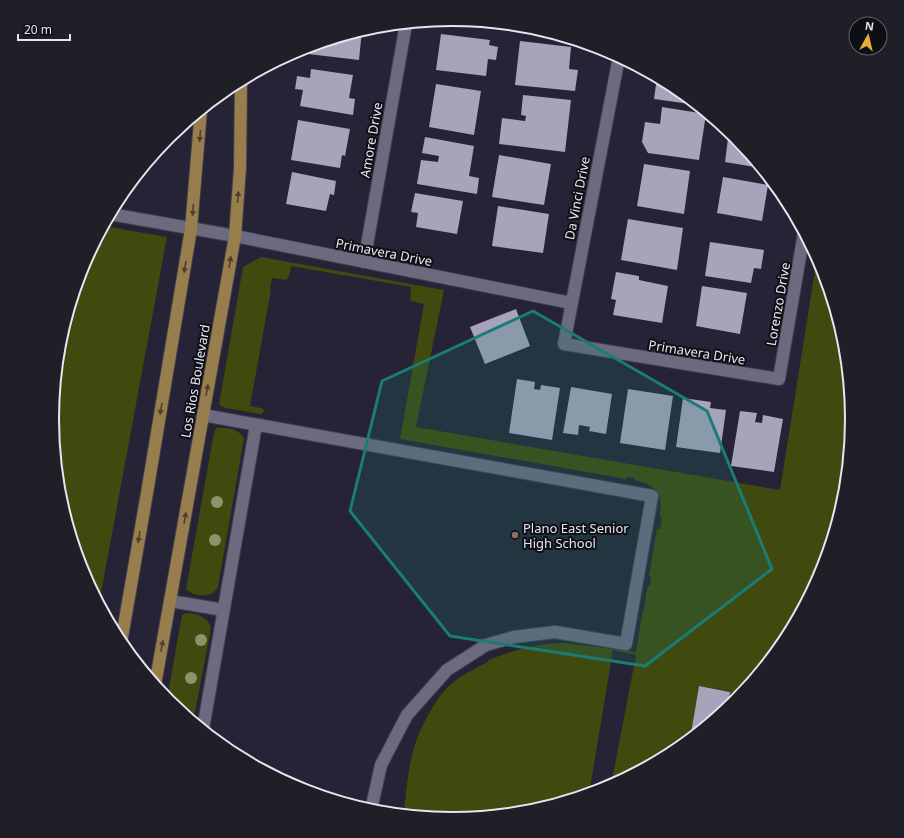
<svg xmlns="http://www.w3.org/2000/svg" width="904" height="838" font-family="'Noto Sans',sans-serif">
<rect width="100%" height="100%" fill="#252335"/>
<g fill="#40490e">
<polygon points="104,226 167,237 99,604 82,572 60,497 52,419 60,341 83,266"/>
<path d="M261,257l183,33 -28,137 364,63 37,-232 5,8 22,75 8,78 -8,78 -23,75 -37,69 -49,61 -8,7 2,-18 -30,-5 -9,53 -16,13 -63,33 25,-130 -23,-5 -24,144 -59,17 -78,8 -48,-8c3,-26 5,-54 15,-78 2,-5 5,-9 7,-14 7,-13 14,-25 25,-35 11,-9 24,-16 37,-22v-2c25,-10 51,-17 78,-17l70,9 7,-42c3,-5 2,-9 3,-14 0,-3 1,-7 2,-10h2l1,-9 -2,-1 8,-47h3l2,-11 -2,-1c3,-24 -2,-31 -25,-37v-2l-9,-1v2l-226,-40 24,-135 -13,-3 -1,-2 1,-12 -120,-21c-1,5 -1,11 -5,14l-14,-2 -2,11 1,1 -21,116 11,2 3,2 -1,3 -2,1 -35,-6 -5,-2 -2,-2 24,-137z"/>
<path d="M217,428c10,-1 22,1 27,10l-26,149c-6,12 -24,10 -32,2l27,-151 2,-9z"/>
<path d="M186,613c11,0 22,4 25,15l-16,84 -3,4 -4,2 -21,-19 15,-84z"/>
</g>
<g fill="#a6a3ba">
<polygon points="362,30 359,60 308,54 309,46"/>
<polygon points="441,34 490,40 489,45 498,47 496,60 488,59 486,76 436,70"/>
<polygon points="520,41 571,47 569,69 578,70 575,91 515,85"/>
<polygon points="311,69 353,75 349,98 355,99 353,115 300,106 303,90 295,89 297,76 310,78"/>
<polygon points="657,77 674,87 697,105 654,99"/>
<polygon points="436,84 481,91 474,135 429,127"/>
<polygon points="523,95 571,100 565,152 499,144 502,118 525,121 526,116 521,115"/>
<polygon points="662,107 706,114 699,160 648,153 642,142 645,122 660,124"/>
<polygon points="298,120 350,129 345,156 342,155 340,168 291,160"/>
<polygon points="729,131 735,136 761,168 725,162"/>
<polygon points="425,137 474,146 469,176 479,178 477,194 417,184 421,160 438,162 439,156 422,153"/>
<polygon points="499,155 551,164 544,205 492,197"/>
<polygon points="644,164 690,171 684,214 637,206"/>
<polygon points="292,172 336,181 334,195 330,194 326,211 286,204"/>
<polygon points="723,177 768,185 762,221 717,213"/>
<polygon points="415,193 463,201 457,234 416,227 418,213 411,212"/>
<polygon points="498,206 549,214 543,253 492,246"/>
<polygon points="628,219 683,228 677,270 621,260"/>
<polygon points="710,242 764,250 761,269 754,268 751,283 705,276"/>
<polygon points="616,272 639,276 639,280 668,286 662,323 613,315 616,300 611,299"/>
<polygon points="702,286 747,293 740,334 696,326"/>
<polygon points="516,309 530,346 485,364 470,327"/>
<polygon points="517,379 535,382 534,389 540,390 541,385 560,388 552,440 509,433"/>
<polygon points="571,387 612,394 606,434 589,431 590,427 579,425 578,435 563,433"/>
<polygon points="628,389 673,396 665,450 620,443"/>
<polygon points="683,398 711,402 710,408 726,410 720,453 676,447"/>
<polygon points="740,411 757,413 755,422 762,423 763,415 783,419 774,472 731,466"/>
<polygon points="699,686 730,692 727,709 690,739"/>
</g>
<g fill="none" stroke-linecap="round" stroke-linejoin="round">
<defs>
<g id="minor">
<polyline points="619,57 564,344 779,379 804,233"/>
<polyline points="110,214 235,236 571,303"/>
<polyline points="364,262 406,24"/>
<polyline points="203,415 652,496 626,644 555,632 514,637 486,645 447,670 407,715 381,765 371,810"/>
<polyline points="170,601 224,610"/>
<polyline points="203,729 256,425"/>
</g>
<g id="major">
<polyline points="121,643 147,493 191,229 201,110"/>
<polyline points="155,685 235,236 240,168 241,81"/>
</g>
</defs>
<use href="#minor" stroke="#42404f" stroke-width="14"/>
<use href="#major" stroke="#42404f" stroke-width="14"/>
<use href="#minor" stroke="#6c6a7f" stroke-width="12"/>
<use href="#major" stroke="#997e4d" stroke-width="12"/>
</g>
<g fill="#8b936b">
<circle cx="217" cy="502" r="6"/>
<circle cx="215" cy="540" r="6"/>
<circle cx="201" cy="640" r="6"/>
<circle cx="191" cy="678" r="6"/>
</g>
<defs><path id="oneway-solid" d="M-6-.8H1V-3.2L6.5 0L1 3.2V.8H-6Z"/></defs>
<g fill="#4d402e">
<use href="#oneway-solid" transform="translate(200 136) rotate(95)"/>
<use href="#oneway-solid" transform="translate(238 197) rotate(-86)"/>
<use href="#oneway-solid" transform="translate(193 210) rotate(95)"/>
<use href="#oneway-solid" transform="translate(230 262) rotate(-80)"/>
<use href="#oneway-solid" transform="translate(185 267) rotate(99)"/>
<use href="#oneway-solid" transform="translate(207 390) rotate(-80)"/>
<use href="#oneway-solid" transform="translate(161 409) rotate(99)"/>
<use href="#oneway-solid" transform="translate(185 518) rotate(-80)"/>
<use href="#oneway-solid" transform="translate(139 537) rotate(100)"/>
<use href="#oneway-solid" transform="translate(162 646) rotate(-80)"/>
</g>
<path fill="#1a7c75" fill-opacity="0.2" stroke="#1a7c75" stroke-width="3" stroke-linejoin="round" d="M533,311l174,100 65,158 -127,97 -195,-30 -100,-125 32,-130z"/>
<circle fill="#8d6e63" stroke="#0e0e15" stroke-width="1.5" cx="515" cy="535" r="4"/>
<g text-anchor="middle" stroke-width="4" stroke-linejoin="round" paint-order="stroke">
<g font-size="13" fill="#e6e5f1" stroke="#0e0e15">
<text transform="translate(371 140) rotate(-80)" y="5">Amore Drive</text>
<text transform="translate(577 198) rotate(-79)" y="5">Da Vinci Drive</text>
<text transform="translate(384 252) rotate(11)" y="5">Primavera Drive</text>
<text transform="translate(778 304) rotate(-80)" y="5">Lorenzo Drive</text>
<text transform="translate(697 352) rotate(9)" y="5">Primavera Drive</text>
<text transform="translate(195 381) rotate(-80)" y="5">Los Rios Boulevard</text>
</g>
<g font-size="13" fill="#e6e5f1" stroke="#0e0e15" text-anchor="start">
<text x="523" y="533">Plano East Senior<tspan x="523" dy="15">High School</tspan></text>
</g>
</g>
<path d="M0 0H904V838H0ZM59 419a393 393 0 1 1 786 0a393 393 0 1 1-786 0Z" fill="#1f1f27" fill-rule="evenodd"/>
<path fill="none" stroke="#e6e5f1" stroke-width="2" d="M59 419a393 393 0 1 1 786 0a393 393 0 1 1-786 0Z"/>
<g transform="translate(868 36) rotate(8)"><circle r="19" fill="#0e0e15" stroke="#64646d"/>
<path d="M0-3L7 15L0 10L-7 15Z" fill="#e7ac36"/>
<text y="-6" font-size="11" font-weight="bold" text-anchor="middle" fill="#e6e5f1">N</text>
</g>
<path d="M18 34v6h52v-6" fill="none" stroke="#e6e5f1" stroke-width="2"/>
<text x="24" y="34" font-size="12" fill="#e6e5f1" stroke="#0e0e15" stroke-width="3" paint-order="stroke">20 m</text>
</svg>
